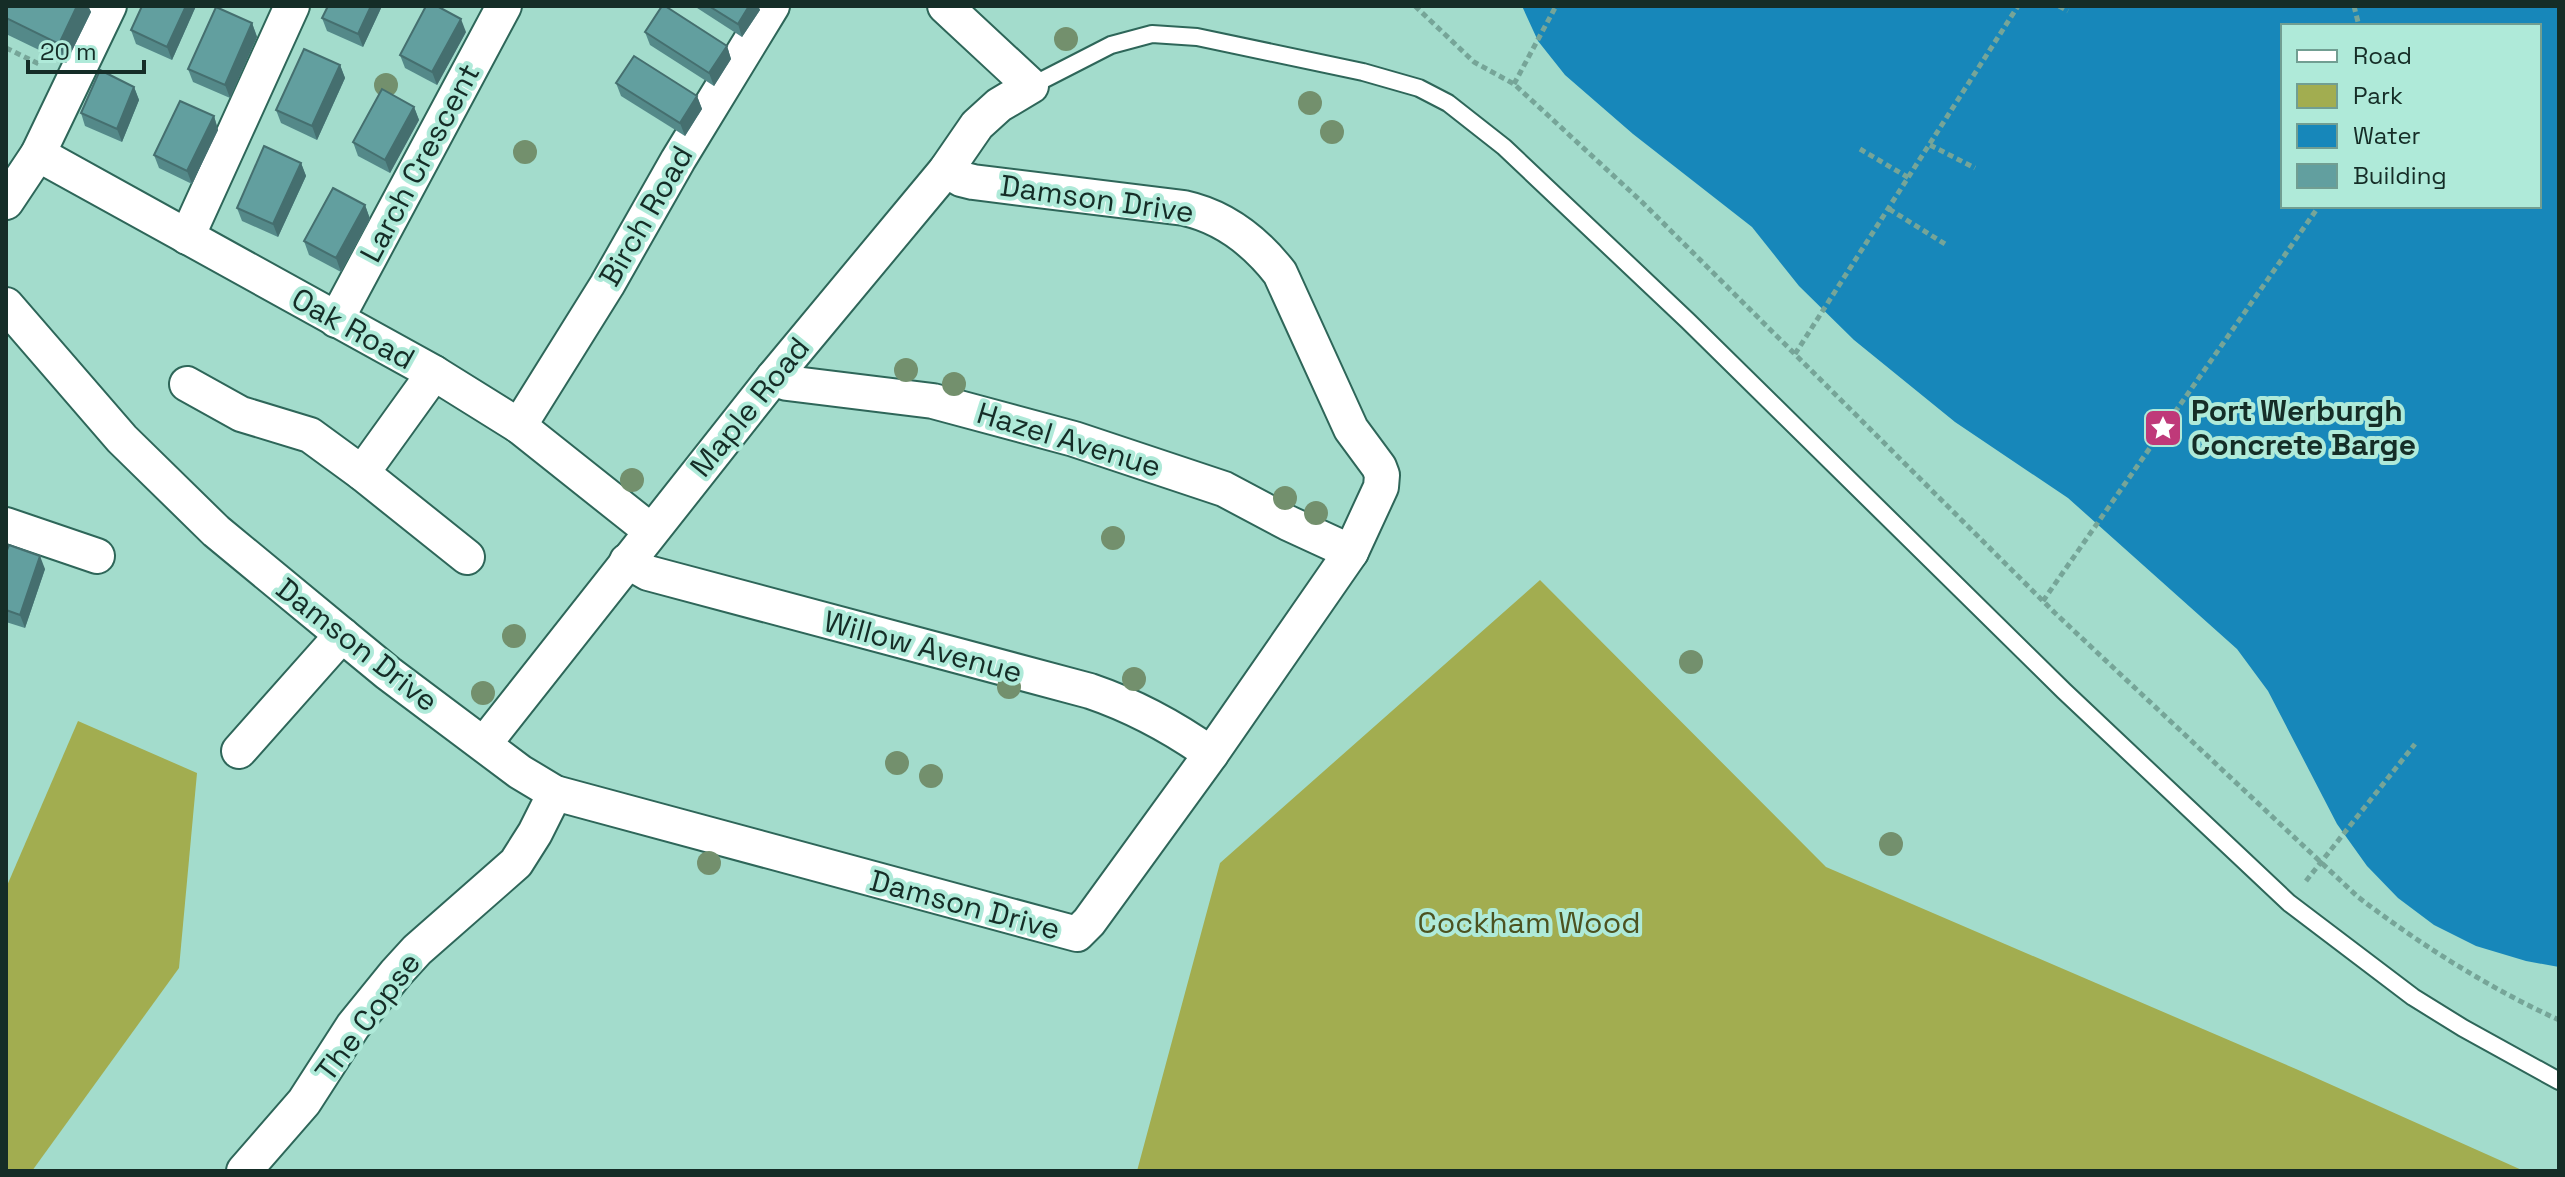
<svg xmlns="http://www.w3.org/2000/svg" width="2565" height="1177" font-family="'Space Grotesk',sans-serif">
<rect width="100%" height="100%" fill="#a3dccc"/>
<g fill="#a2ad50">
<polygon points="1540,580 1826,867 2296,1069 2524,1171 1137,1171 1220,863"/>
<polygon points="78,721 197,773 179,968 32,1171 6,1171 6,888"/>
</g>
<path fill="#1787ba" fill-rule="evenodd" d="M1522,6h1037v961l-33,-6 -50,-15 -42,-21 -36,-27 -31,-32 -30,-42 -69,-133 -31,-42 -169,-151 -113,-76 -101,-82 -55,-54 -47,-59 -119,-93 -68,-59 -27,-34zM2283,26h256v180h-256z"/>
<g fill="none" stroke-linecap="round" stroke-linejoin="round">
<defs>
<polyline id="service" points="1031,86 1111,45 1152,34 1197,37 1363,72 1419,88 1448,103 1504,147 1688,321 2064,691 2289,903 2413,997 2463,1028 2559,1081"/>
<g id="minor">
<polyline points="38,154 434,373 519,426 651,531"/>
<polyline points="6,202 38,154 109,6"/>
<polyline points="187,237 292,6"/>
<path d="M6,305l116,134 94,92 172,142 132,99 35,21 522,141 12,-12 122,-168 140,-202 30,-65 1,-12 -3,-8 -28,-38 -71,-156c-25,-32 -55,-56 -96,-65l-211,-26 -12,-3 -15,-9"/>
<polyline points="336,320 504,6"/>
<polyline points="773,378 787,383 933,401 1074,439 1224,489 1288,523 1351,552"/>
<polyline points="187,384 241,414 310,435 362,473 434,373"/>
<polyline points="519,426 607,285 678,160 772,6"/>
<polyline points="362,473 467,557"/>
<polyline points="6,525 97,556"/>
<path d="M627,561l21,12 442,118c44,15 83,36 121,63"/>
<polyline points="484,744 773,378 946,170 977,125 999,105 1031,86 945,6"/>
<polyline points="239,751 342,635"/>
<polyline points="244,1171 304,1102 353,1026 396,973 417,950 516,863 535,833 555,793"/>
</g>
</defs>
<use href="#service" stroke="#2e6659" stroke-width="20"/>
<use href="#minor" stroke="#2e6659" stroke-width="38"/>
<g stroke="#76a598" stroke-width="5" stroke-dasharray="6 4" stroke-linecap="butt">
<path d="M1415,6l59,56 40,22 128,118 413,411 303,284c63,48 129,90 201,123"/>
<polyline points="2059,6 2068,11"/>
<polyline points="2354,6 2359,26"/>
<polyline points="6,48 41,65"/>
<polyline points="1514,84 1556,6"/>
<polyline points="1930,145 1975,168"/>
<polyline points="1860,149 1909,178"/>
<polyline points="1889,209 1945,244"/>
<polyline points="1795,354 2018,6"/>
<polyline points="2043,601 2319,206"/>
<polyline points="2306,881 2415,744"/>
</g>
<use href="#service" stroke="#fff" stroke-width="16"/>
<use href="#minor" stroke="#fff" stroke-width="34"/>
</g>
<g fill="#73906d">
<circle cx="1066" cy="39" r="12"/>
<circle cx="386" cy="85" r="12"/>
<circle cx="1310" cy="103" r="12"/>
<circle cx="1332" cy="132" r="12"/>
<circle cx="525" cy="152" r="12"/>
<circle cx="906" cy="370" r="12"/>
<circle cx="954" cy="384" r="12"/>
<circle cx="632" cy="480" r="12"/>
<circle cx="1285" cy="498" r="12"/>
<circle cx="1316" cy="513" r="12"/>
<circle cx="1113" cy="538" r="12"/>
<circle cx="514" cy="636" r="12"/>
<circle cx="1691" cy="662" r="12"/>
<circle cx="1134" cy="679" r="12"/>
<circle cx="1009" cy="687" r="12"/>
<circle cx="483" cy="693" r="12"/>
<circle cx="897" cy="763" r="12"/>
<circle cx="931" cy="776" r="12"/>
<circle cx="1891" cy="844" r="12"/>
<circle cx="709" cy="863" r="12"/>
</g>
<g fill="#548989">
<polygon points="6,6 88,6 91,12 66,63 6,34"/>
<polygon points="196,6 172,60 136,44 131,30"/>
<polygon points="382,6 363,47 327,31 322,18"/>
<polygon points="694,6 758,6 760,10 742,37"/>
<polygon points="252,23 257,37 230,98 193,82 188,69"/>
<polygon points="466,32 437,85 405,68 400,55"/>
<polygon points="645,32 727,46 731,59 714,86 650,45"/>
<polygon points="340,65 345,78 317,140 281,123 276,110"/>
<polygon points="616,83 697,96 702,109 685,136 621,96"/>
<polygon points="134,87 139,100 122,142 85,126 81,113"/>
<polygon points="414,107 419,120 390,173 358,156 353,142"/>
<polygon points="214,116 218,130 192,184 159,168 154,155"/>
<polygon points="301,163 306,176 278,237 242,221 237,208"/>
<polygon points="365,205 370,219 341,272 309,255 304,241"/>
<polygon points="6,553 45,569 25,628 6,622"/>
</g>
<g fill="#456f6f">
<polygon points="77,6 88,6 91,12 66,63 59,44"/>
<polygon points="186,6 196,6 172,60 167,47"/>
<polygon points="371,6 382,6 363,47 358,34"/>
<polygon points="749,6 758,6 760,10 742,37 738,24"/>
<polygon points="461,19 466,32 437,85 432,72"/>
<polygon points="252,23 257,37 230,98 225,85"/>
<polygon points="727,46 731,59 714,86 709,73"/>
<polygon points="340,65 345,78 317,140 312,126"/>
<polygon points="134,87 139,100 122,142 117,129"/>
<polygon points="697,96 702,109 685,136 680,123"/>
<polygon points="414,107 419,120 390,173 385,160"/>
<polygon points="214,116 218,130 192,184 187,171"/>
<polygon points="301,163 306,176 278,237 273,224"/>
<polygon points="365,205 370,219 341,272 336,258"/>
<polygon points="40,556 45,569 25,628 20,615"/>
</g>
<g fill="#629f9f" stroke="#456f6f" stroke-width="2">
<polygon points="6,6 77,6 59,44 6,18"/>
<polygon points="142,6 186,6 167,47 131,30"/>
<polygon points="328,6 371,6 358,34 322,18"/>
<polygon points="426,6 437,6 461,19 432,72 400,55"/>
<polygon points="662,6 665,6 727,46 709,73 645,32"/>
<polygon points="709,6 749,6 738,24"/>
<polygon points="216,7 252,23 225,85 188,69"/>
<polygon points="304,49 340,65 312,126 276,110"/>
<polygon points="634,56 697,96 680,123 616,83"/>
<polygon points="100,70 134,87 117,129 81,113"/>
<polygon points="382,89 414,107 385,160 353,142"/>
<polygon points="180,101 214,116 187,171 154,155"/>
<polygon points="264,146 301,163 273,224 237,208"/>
<polygon points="333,188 365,205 336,258 304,241"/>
<polygon points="9,545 40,556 20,615 6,610 6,553"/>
</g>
<defs>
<symbol id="sight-square" viewBox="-11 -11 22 22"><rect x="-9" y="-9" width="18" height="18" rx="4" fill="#bf3979" stroke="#afead9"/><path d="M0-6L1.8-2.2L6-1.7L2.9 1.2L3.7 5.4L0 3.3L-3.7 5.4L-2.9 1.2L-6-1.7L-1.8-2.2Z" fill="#fff"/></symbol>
</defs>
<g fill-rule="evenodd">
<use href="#sight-square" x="2141" y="406" width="44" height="44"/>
</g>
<g text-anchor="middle" stroke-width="8" stroke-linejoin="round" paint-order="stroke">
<g font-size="30" fill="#152d27" stroke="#afead9">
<text transform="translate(420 163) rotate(-62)" y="10">Larch Crescent</text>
<text transform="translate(1097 199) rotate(8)" y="10">Damson Drive</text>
<text transform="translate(646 216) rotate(-60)" y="10">Birch Road</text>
<text transform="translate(353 329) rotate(29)" y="10">Oak Road</text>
<text transform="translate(750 407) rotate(-51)" y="10">Maple Road</text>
<text transform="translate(1069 440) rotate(17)" y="10">Hazel Avenue</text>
<text transform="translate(357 645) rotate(38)" y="10">Damson Drive</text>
<text transform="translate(923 647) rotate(15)" y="10">Willow Avenue</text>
<text transform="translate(965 905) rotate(15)" y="10">Damson Drive</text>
<text transform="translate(368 1017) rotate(-53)" y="10">The Copse</text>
</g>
<g font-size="30" font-weight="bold" fill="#152d27" stroke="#afead9" text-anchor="start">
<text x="2191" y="421">Port Werburgh<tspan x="2191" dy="34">Concrete Barge</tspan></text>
</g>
<g font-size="30" fill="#4c5220" stroke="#afead9">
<text x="1529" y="933">Cockham Wood</text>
</g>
</g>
<rect width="2565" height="1177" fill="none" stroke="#152d27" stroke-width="16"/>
<rect x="2281" y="24" width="260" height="184" fill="#afead9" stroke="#719e92" stroke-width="2"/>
<rect x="2297" y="50" width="40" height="12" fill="#ffffff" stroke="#719e92" stroke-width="2"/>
<text x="2353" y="64" font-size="24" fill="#152d27">Road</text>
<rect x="2297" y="84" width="40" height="24" fill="#a2ad50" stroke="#719e92" stroke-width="2"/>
<text x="2353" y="104" font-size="24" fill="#152d27">Park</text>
<rect x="2297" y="124" width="40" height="24" fill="#1787ba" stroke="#719e92" stroke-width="2"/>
<text x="2353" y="144" font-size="24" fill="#152d27">Water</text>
<rect x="2297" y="164" width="40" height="24" fill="#629f9f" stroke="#719e92" stroke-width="2"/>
<text x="2353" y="184" font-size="24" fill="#152d27">Building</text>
<path d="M28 60v12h116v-12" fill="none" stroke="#152d27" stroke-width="4"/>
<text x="40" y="60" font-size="24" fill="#152d27" stroke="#afead9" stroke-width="6" paint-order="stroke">20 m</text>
</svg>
